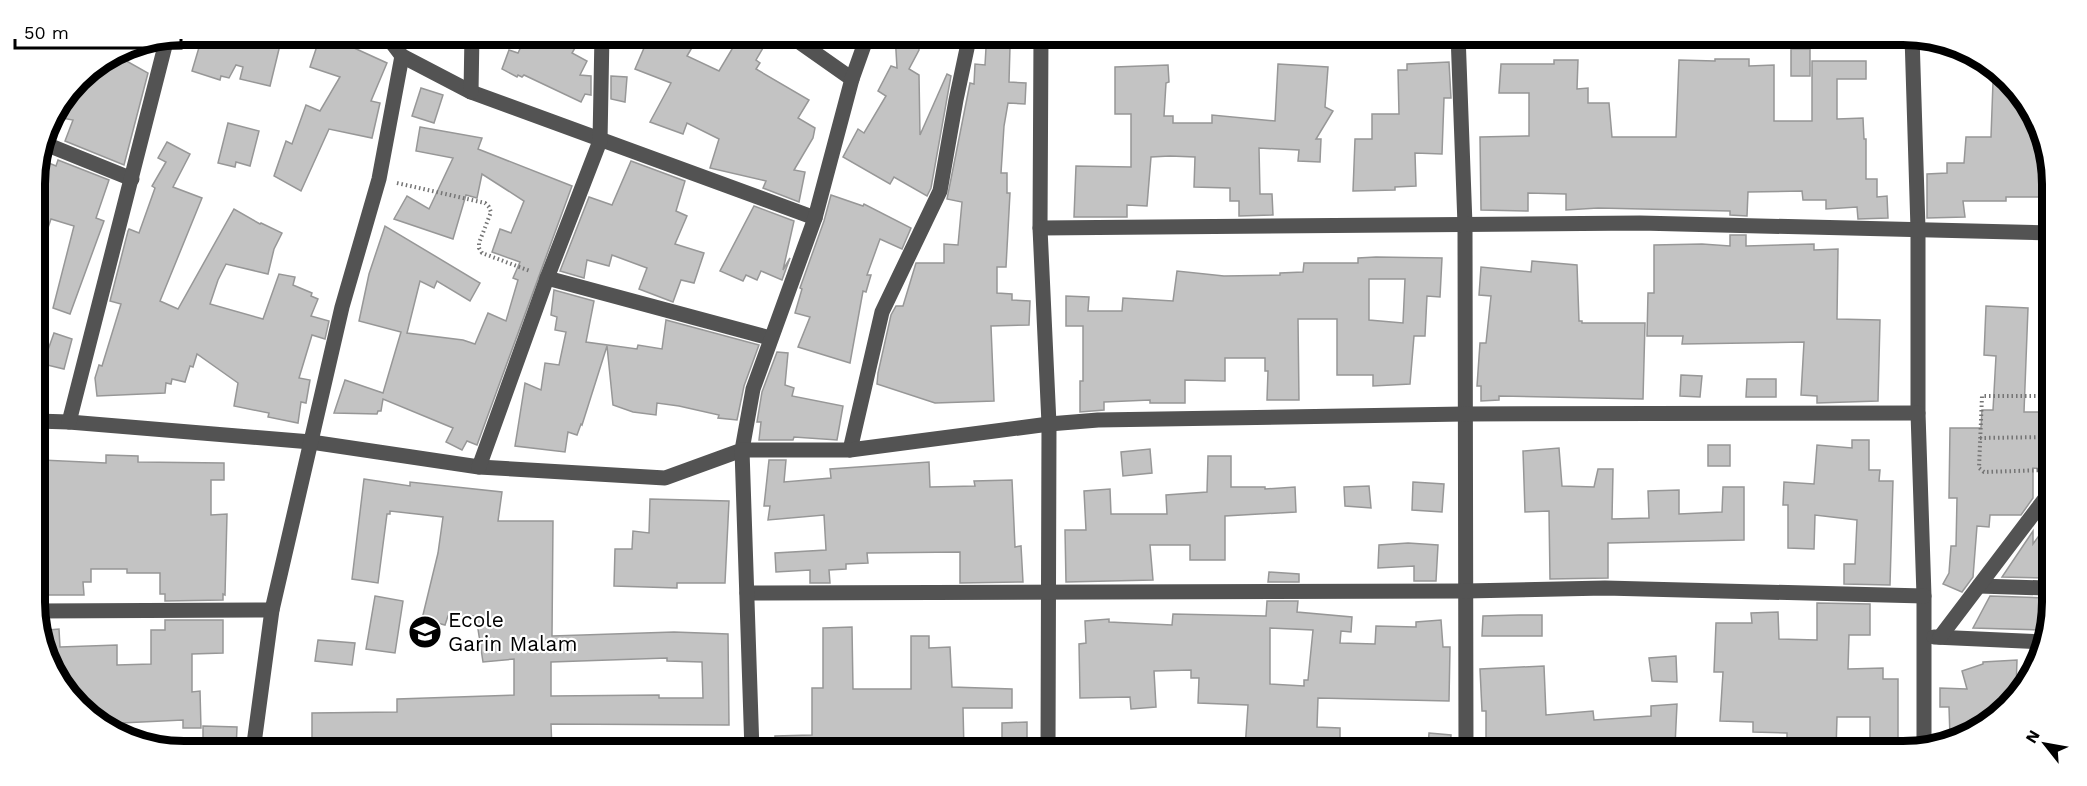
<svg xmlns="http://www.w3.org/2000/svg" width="2087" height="786" font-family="'Work Sans',sans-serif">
<rect width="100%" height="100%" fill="#fff"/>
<g fill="#c3c3c3" stroke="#979797" stroke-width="1.5" fill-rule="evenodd">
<polygon points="203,34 233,34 280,45 270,86 240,79 243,67 236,65 229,78 221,76 220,80 192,71"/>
<polygon points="527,34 548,45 554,36 575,48 572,53 587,61 580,75 591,76 591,95 585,94 581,102 524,75 522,77 518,75 517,77 502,69 509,50 518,53"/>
<polygon points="619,34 700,34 687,56 719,71 741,34 771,34 756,60 760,63 756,69 809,100 798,118 815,128 813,138 794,170 805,172 799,202 763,188 766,181 710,168 719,139 687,123 683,134 650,122 671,83 635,69 644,48"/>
<polygon points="895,34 919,34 919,50 909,69 919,75 920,135 947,74 951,76 931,188 927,196 894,177 890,184 843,157 858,129 864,133 886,96 878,91 891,66 897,68"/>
<polygon points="330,37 387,63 371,101 380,103 372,138 329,129 301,191 274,176 286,141 292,144 306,105 320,111 340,77 310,67 319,40 328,43"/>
<polygon points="1010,47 1009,82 1026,83 1025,104 1008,103 1004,126 1001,173 1007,173 1007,193 1010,193 1006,267 997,267 997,293 1012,294 1012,300 1030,301 1029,325 991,326 994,401 935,403 877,384 878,373 891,315 896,306 903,306 916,263 944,263 944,244 958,245 962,202 947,199 970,83 974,84 975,64 985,65 986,48"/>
<rect x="1791" y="49" width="19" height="27"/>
<polygon points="114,54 148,73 124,165 65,141 73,120 51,116 85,72"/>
<polygon points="1715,59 1749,59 1749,66 1774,65 1774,121 1812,121 1812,61 1866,61 1866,79 1837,79 1837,119 1863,118 1864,139 1866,139 1866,179 1877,179 1877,197 1887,196 1888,218 1858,219 1857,207 1826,209 1826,200 1803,200 1802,191 1748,192 1747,216 1730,215 1730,211 1598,208 1566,210 1566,194 1528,193 1528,211 1481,210 1480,137 1529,136 1529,93 1499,93 1501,64 1554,64 1554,60 1578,60 1577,89 1588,88 1588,103 1609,103 1612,137 1676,137 1679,60 1715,61"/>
<polygon points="1449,62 1451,98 1444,98 1442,154 1415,153 1416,186 1395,187 1395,190 1353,191 1355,139 1372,139 1372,114 1399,114 1398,70 1407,70 1407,64"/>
<polygon points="1278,64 1328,67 1325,107 1333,111 1316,139 1321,139 1320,162 1298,161 1299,150 1259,148 1260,194 1272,194 1273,215 1239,216 1239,201 1230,201 1230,188 1194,187 1195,157 1170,156 1151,157 1147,206 1127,205 1127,217 1074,217 1076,166 1131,167 1131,114 1115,114 1115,67 1168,65 1169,82 1166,83 1164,116 1173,116 1173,123 1212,123 1212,115 1275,121"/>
<polygon points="611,76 627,77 625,102 611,99"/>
<polygon points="2009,81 2016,86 2051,164 2051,197 2006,197 2006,201 1963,201 1965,217 1927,218 1927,174 1947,173 1947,163 1964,163 1966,137 1991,137 1993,82"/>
<polygon points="421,88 443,95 434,123 412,116"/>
<polygon points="228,123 259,131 250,166 236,162 235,167 218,163"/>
<polygon points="420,127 482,138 478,149 572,186 477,445 467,441 462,450 446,442 453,428 383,399 381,411 378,411 377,414 334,413 345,380 383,393 401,332 359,321 369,274 385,226 480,283 470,301 437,281 434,288 420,281 407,333 463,340 475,344 488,313 506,321 518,280 513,278 520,262 492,252 500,229 511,233 524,201 482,174 477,198 466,195 453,239 394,219 407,196 429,209 453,158 416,151"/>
<polygon points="167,142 190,154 173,187 202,198 160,301 178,309 234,209 260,224 261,223 282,233 274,249 268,274 226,264 218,280 210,304 263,319 279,274 295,277 293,285 312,293 311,296 318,299 311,316 329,321 325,339 312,335 299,378 310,380 306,403 301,402 298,423 268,417 269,413 234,406 238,383 197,354 193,367 190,366 185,382 172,379 171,384 166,383 165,393 97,396 95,378 99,365 102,366 121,304 110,301 128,231 129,229 139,233 155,188 152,186 166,162 158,158"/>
<polygon points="39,159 56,166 58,160 109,180 96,218 104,221 70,314 53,308 74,226 51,219 38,257 35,257 35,174"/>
<polygon points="631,161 685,181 676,211 687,216 675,244 704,253 694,283 681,280 673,302 639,289 647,268 612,255 609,266 587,260 584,278 560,271 589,197 612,205"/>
<polygon points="831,195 863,206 864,204 911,228 902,249 880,239 867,275 871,275 866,292 863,291 850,363 798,347 810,317 795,313 802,289 800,288 824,221"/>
<polygon points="754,206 794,221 783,270 790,258 782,280 761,271 757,280 746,275 743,281 720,271"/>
<polygon points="1730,235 1746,235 1746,246 1814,244 1814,250 1838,249 1837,319 1880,320 1878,401 1817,403 1817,396 1801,395 1804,342 1682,344 1683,336 1647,336 1648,293 1654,293 1654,245 1702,244 1730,246"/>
<path d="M1376,257l66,1 -2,39 -13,-1 -2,40h-11l-4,48 -37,2v-11h-36v-56h-39l1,81h-32l1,-29h-3v-13h-40v23l-40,-1v23h-35v-3l-46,2v8l-24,2v-31h3v-55h-17v-30l23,1 -1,14h34l1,-13 50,3 4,-30 47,5 56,-1v-2l23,-1 1,-9h54v-5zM1369,279h36l-2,44 -34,-3z"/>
<polygon points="1532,261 1577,265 1579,321 1582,321 1582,323 1645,323 1643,399 1499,396 1499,400 1481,401 1481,386 1477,386 1480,343 1486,343 1491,296 1479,295 1481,267 1531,272"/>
<polygon points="554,290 594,301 586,342 637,349 638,345 662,349 666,320 759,345 744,386 737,420 718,418 719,415 679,406 657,403 656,415 633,412 613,405 607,346 582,425 581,424 577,435 568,432 565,452 515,446 525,383 541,390 545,363 559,365 566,332 555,330 557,317 551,315"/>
<polygon points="1986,306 2028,308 2024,412 2040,412 2040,448 2047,447 2047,469 2033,468 2033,498 2021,515 1990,515 1989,527 1977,526 1973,577 1962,592 1943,584 1949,573 1951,546 1956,546 1957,498 1949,498 1950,428 1981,428 1982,410 1993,410 1996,356 1984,355"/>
<polygon points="54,333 72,339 64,369 43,364"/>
<polygon points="777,352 788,353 785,385 794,388 792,396 843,406 837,440 794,437 793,440 759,440 761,422 757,422 762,392"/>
<polygon points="1681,375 1702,376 1700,397 1680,396"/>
<polygon points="1747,379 1776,379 1776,397 1746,397"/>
<polygon points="1852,440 1869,440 1869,470 1880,470 1879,481 1893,481 1890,585 1844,584 1844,564 1855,564 1857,520 1815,515 1814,549 1788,548 1788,505 1783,505 1784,482 1814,484 1817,445 1852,448"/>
<rect x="1708" y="445" width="22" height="21"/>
<polygon points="1559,448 1562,486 1594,487 1598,469 1613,469 1612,519 1649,518 1648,491 1679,490 1679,514 1722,512 1723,487 1744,487 1744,540 1608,543 1608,578 1550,579 1549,511 1525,512 1523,451"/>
<polygon points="1150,449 1152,473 1123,476 1121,452"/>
<polygon points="106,455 138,456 138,462 224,463 224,480 211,480 211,515 227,514 225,595 223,594 223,600 165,601 165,594 160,594 160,573 127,573 127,569 91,569 91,582 83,582 84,595 37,595 36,466 42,466 42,460 106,463"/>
<polygon points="1208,456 1231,456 1231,487 1265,487 1265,489 1295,487 1296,512 1225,516 1225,560 1190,560 1190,545 1150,545 1153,580 1066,582 1065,530 1086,530 1084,491 1110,489 1111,514 1167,514 1166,495 1207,492"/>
<polygon points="769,460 786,460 784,482 831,478 830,469 929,462 930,487 975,486 974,481 1012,480 1015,547 1021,546 1023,582 960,583 960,552 867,553 868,563 846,564 846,569 829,570 830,583 810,583 810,570 776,572 775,553 826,550 824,515 768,520 770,506 764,506"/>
<path d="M364,479l46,7v-4l92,10 -4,29h55l-1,115 122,-4 54,2 1,91 -178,-1 1,27h-155v-8l-42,1v-4l-43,-1v-26l85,-1v-13l117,-4v-36l-31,3 -7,-46h-28l-3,9 -23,-6 16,-66 5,-36 -53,-6v3h-3l-9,69 -26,-4zM667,658v3l35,1 1,36h-44v-3l-108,1v-34z"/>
<polygon points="1413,482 1444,484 1442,512 1412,510"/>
<polygon points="1369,486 1371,508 1345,506 1344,487"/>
<polygon points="650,499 729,501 725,583 677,583 677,588 614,586 615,549 632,549 633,531 649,533"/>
<polygon points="2046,526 2046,578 2002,577 2033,531 2033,544"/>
<polygon points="1408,543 1438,545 1436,581 1414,581 1414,566 1378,568 1379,545"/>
<polygon points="1269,572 1299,574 1299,582 1268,582"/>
<polygon points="375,596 403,601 395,653 366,649"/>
<polygon points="1990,596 2045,598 2045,630 1973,628"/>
<path d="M1267,601h31l-1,11 55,5 -1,15 -10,-1 -1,12 35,1 1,-18 40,1v-5l25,-2 2,27h7l-1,54 -131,-3 -1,29 23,1v18h-37l-1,5h-23l-34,-2 3,-44 -50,-2 1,-25h-8v-8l-37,1 2,36 -25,2 -1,-12 -50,1 -1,-54 7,-1 -1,-22 24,-2v3l63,3 1,-11 93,2zM1270,628l43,2 -5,50h-4v6l-34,-2z"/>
<polygon points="1817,603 1870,604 1870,635 1849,635 1848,669 1883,668 1883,679 1898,679 1898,742 1887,742 1887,751 1870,751 1870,717 1837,717 1836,751 1815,751 1815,746 1787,746 1787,733 1753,732 1753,722 1720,721 1723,672 1714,672 1716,623 1752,623 1751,613 1778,612 1779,639 1817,640"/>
<polygon points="1519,615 1542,615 1542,636 1482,636 1483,616"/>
<polygon points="165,620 223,620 223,653 192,654 192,692 200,691 201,728 183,728 183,720 121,723 121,734 72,701 37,631 59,629 60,647 117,645 117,665 151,664 151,630 165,630"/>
<polygon points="852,627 853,689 911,689 911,636 929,636 929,648 950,647 952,687 1012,689 1012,708 963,708 964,751 775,751 775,736 812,735 812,688 823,688 823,628"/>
<polygon points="318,640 355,643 352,665 315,661"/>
<polygon points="1676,656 1677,682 1652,681 1649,658"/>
<polygon points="2017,660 2016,690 1994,720 1950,737 1949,707 1940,707 1940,688 1967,689 1962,671 1983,664 1983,662"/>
<polygon points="1544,666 1546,715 1593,711 1594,720 1651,716 1651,706 1677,704 1675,746 1657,745 1657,740 1596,744 1597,746 1558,749 1486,749 1486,711 1482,711 1480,669"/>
<polygon points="1027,722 1027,750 1002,751 1002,723"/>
<polygon points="203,726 237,727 236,751 203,752"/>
<polygon points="1429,733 1451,735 1450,751 1428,750"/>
</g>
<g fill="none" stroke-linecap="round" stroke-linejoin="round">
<g stroke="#757575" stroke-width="4" stroke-dasharray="1.5 3" stroke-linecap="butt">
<polyline points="397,183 485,203 489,207 491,212 479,243 479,248 482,253 530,271"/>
<polyline points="1980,438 2048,437"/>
<polyline points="2047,470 1984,472 1979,468 1982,396 2048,396"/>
</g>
<g stroke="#535353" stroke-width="15">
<polyline points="383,34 386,35 402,56 471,92 815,218"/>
<polyline points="788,34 852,79"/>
<polyline points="950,34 969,39 1041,36 1471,34"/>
<polyline points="1041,34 1040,228 1049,424 1048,751"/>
<polyline points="1458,34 1465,225 1466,751"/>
<polyline points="1912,36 1918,229 1918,413 1924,596 1924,747"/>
<polyline points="471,92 472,34"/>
<polyline points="43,143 132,179"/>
<polyline points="1040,228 1640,223 2050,233"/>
<polyline points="547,278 770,338"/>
<polyline points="36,421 69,422 311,442 479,467 665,478 742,450 753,389 815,218 852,79 868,34"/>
<polyline points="69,422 167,38"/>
<polyline points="850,450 882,312 940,191 956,100 969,39"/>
<polyline points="479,467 547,278 600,141 602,34"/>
<polyline points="1979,586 2045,588"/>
<polyline points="747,593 1466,591 1605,588 1924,596"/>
<polyline points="37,611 272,610"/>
<polyline points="1934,637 2045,642"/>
<polyline points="1940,637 2047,496"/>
<polyline points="253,751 272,610 342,307 379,179 402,56"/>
<polyline points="752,751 742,450 850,450 1049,424 1098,420 1464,414 1918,413"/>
</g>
</g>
<defs>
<symbol id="school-disc" viewBox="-11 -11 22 22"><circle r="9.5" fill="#000" stroke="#fff"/><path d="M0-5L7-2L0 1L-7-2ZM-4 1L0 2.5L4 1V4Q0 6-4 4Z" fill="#fff"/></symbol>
</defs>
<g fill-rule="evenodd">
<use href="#school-disc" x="406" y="613" width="38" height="38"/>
</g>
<g text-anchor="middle" stroke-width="4.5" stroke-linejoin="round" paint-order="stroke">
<g font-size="21" fill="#000" stroke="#fff" text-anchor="start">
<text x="448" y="627">Ecole<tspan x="448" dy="24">Garin Malam</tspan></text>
</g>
</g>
<path d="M0 0H2087V786H0ZM184 45H1903A139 139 0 0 1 2042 184V602A139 139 0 0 1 1903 741H184A139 139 0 0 1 45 602V184A139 139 0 0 1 184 45Z" fill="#fff" fill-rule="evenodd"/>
<path fill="none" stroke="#000" stroke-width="8" d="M184 45H1903A139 139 0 0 1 2042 184V602A139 139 0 0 1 1903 741H184A139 139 0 0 1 45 602V184A139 139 0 0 1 184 45Z"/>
<g transform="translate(2045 744) rotate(301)" stroke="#ffffff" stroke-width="4.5" paint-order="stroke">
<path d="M0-4.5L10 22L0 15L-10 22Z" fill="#000000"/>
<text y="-9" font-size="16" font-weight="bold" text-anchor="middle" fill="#000000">N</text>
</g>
<path d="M15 39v9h166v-9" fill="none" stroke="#000000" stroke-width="3"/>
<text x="24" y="39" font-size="18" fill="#000000" stroke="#ffffff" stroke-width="4.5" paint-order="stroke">50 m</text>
</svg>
